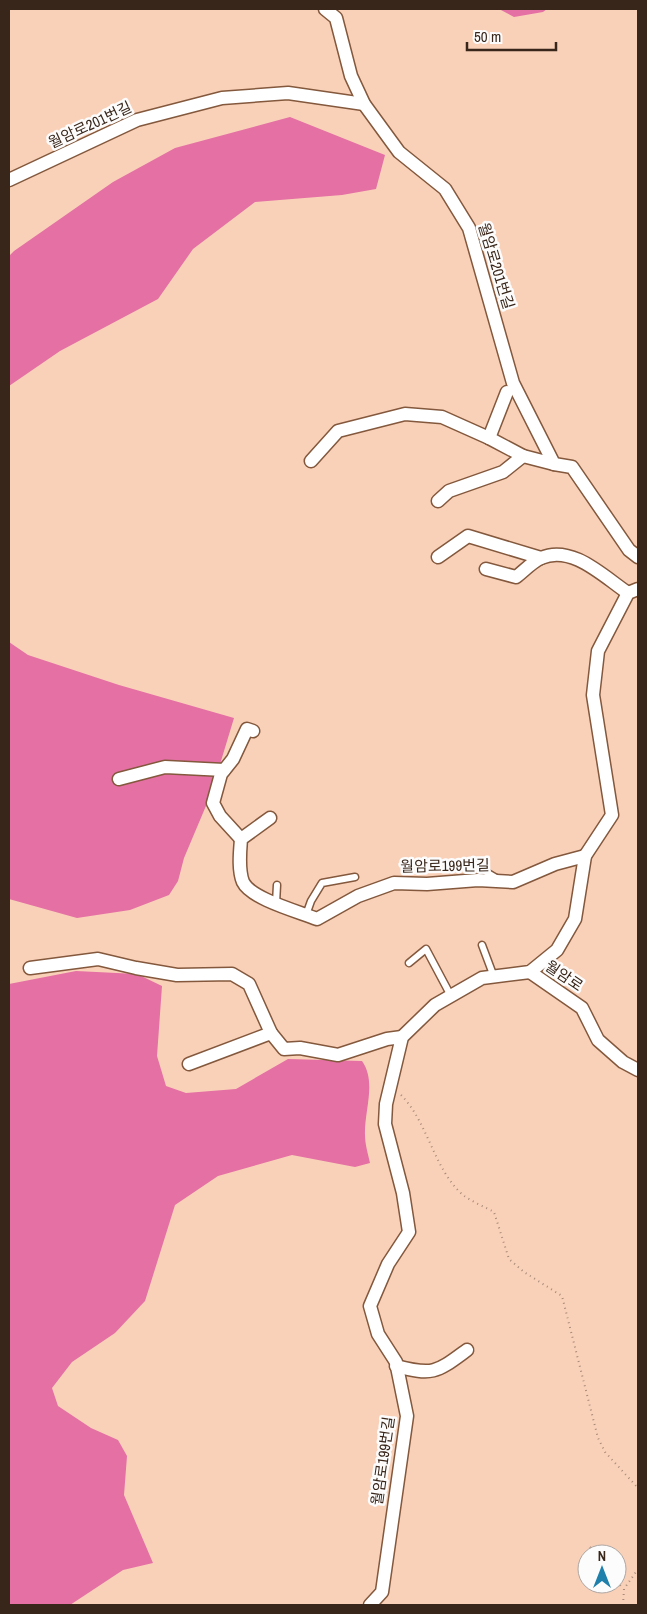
<svg xmlns="http://www.w3.org/2000/svg" width="647" height="1614" font-family="'Archivo Narrow','Noto Sans KR',sans-serif">
<rect width="100%" height="100%" fill="#f9d1b9"/>
<g fill="#e470a4">
<polygon points="499,9 547,9 543,12 514,17"/>
<polygon points="290,117 385,155 376,189 342,195 255,202 193,249 158,299 60,351 9,386 9,256 14,251 113,182 175,148"/>
<polygon points="9,642 28,655 119,685 234,718 211,794 184,858 178,881 169,895 130,910 77,918 9,899"/>
<path d="M76,971l61,3 25,12 -5,70 9,30 20,7 50,-4 52,-30 74,2c15,21 2,50 3,74 0,9 3,19 5,28l-15,4 -63,-12 -74,21 -43,29 -30,96 -30,32 -43,29 -20,26 6,18 33,22 27,12 9,16 -3,39 29,68 -30,7 -53,35h-61v-621z"/>
</g>
<g fill="none" stroke-linecap="round" stroke-linejoin="round">
<defs>
<g id="service">
<polyline points="471,863 498,879"/>
<polyline points="276,903 277,885"/>
<polyline points="306,915 311,901 322,883 355,877"/>
<polyline points="482,945 494,977"/>
<polyline points="409,963 426,949 451,996"/>
</g>
<g id="minor">
<polyline points="325,9 336,18 351,76 364,104 399,152 445,189 469,228 513,383 554,464 572,467 629,550 638,557"/>
<polyline points="9,180 137,120 222,98 288,93 364,104"/>
<polyline points="507,392 489,438 523,456"/>
<polyline points="311,461 338,431 405,414 442,417 489,438"/>
<polyline points="438,501 449,491 503,472 523,456 554,464"/>
<polyline points="438,557 468,536 541,558"/>
<path d="M486,569l30,8c8,-6 16,-15 25,-19 31,-14 63,19 87,35"/>
<polyline points="119,779 165,767 224,770"/>
<path d="M270,818l-29,21c-1,13 -3,31 2,43 8,17 57,30 74,37l41,-23 36,-13 33,1 51,-4 35,2 42,-18 30,-8"/>
<polyline points="241,839 220,816 213,803 221,774 233,759 247,729 253,731"/>
<polyline points="30,968 98,959 136,968 177,975 232,974 249,984 271,1033"/>
<polyline points="530,972 582,1008 598,1040 623,1062 638,1070"/>
<polyline points="189,1064 271,1033 284,1049 300,1048 338,1055 387,1039 402,1037"/>
<path d="M396,1366c38,10 41,6 71,-16"/>
<polyline points="370,1605 382,1592 407,1416 396,1362 378,1334 370,1306 388,1264 409,1232 403,1193 385,1124 386,1104 402,1037 435,1005 482,978 530,972 557,950 575,919 585,856 612,815 593,695 598,651 628,593 638,589"/>
</g>
</defs>
<use href="#service" stroke="#83583c" stroke-width="9"/>
<use href="#minor" stroke="#83583c" stroke-width="15"/>
<g stroke="#a98a77" stroke-width="2" stroke-dasharray="1 4" stroke-linecap="butt">
<path d="M401,1095c27,27 33,75 62,100 9,7 22,12 31,17l15,47 15,13 38,24 36,142 7,14 33,36"/>
<polyline points="590,1547 596,1554"/>
<polyline points="617,1581 623,1589"/>
<polyline points="623,1605 624,1589 638,1569"/>
</g>
<use href="#service" stroke="#fff" stroke-width="6"/>
<use href="#minor" stroke="#fff" stroke-width="12"/>
</g>
<g text-anchor="middle" stroke-width="5" stroke-linejoin="round" paint-order="stroke">
<g font-size="15" fill="#39261a" stroke="#fcfcfc">
<text transform="translate(90 125) rotate(-25)" y="5">월암로201번길</text>
<text transform="translate(496 266) rotate(73)" y="5">월암로201번길</text>
<text transform="translate(445 866) rotate(-1)" y="5">월암로199번길</text>
<text transform="translate(564 976) rotate(34)" y="5">월암로</text>
<text transform="translate(383 1461) rotate(-82)" y="5">월암로199번길</text>
</g>
</g>
<rect width="647" height="1614" fill="none" stroke="#39261a" stroke-width="20"/>
<g transform="translate(602 1569)"><circle r="24" fill="#fcfcfc" stroke="#aea6a2"/>
<path d="M0-4L9 19L0 12L-9 19Z" fill="#1f80ac"/>
<text y="-8" font-size="14" font-weight="bold" text-anchor="middle" fill="#39261a">N</text>
</g>
<path d="M467 42v8h89v-8" fill="none" stroke="#39261a" stroke-width="2.5"/>
<text x="474" y="42" font-size="15" fill="#39261a" stroke="#fcfcfc" stroke-width="4" paint-order="stroke">50 m</text>
</svg>
